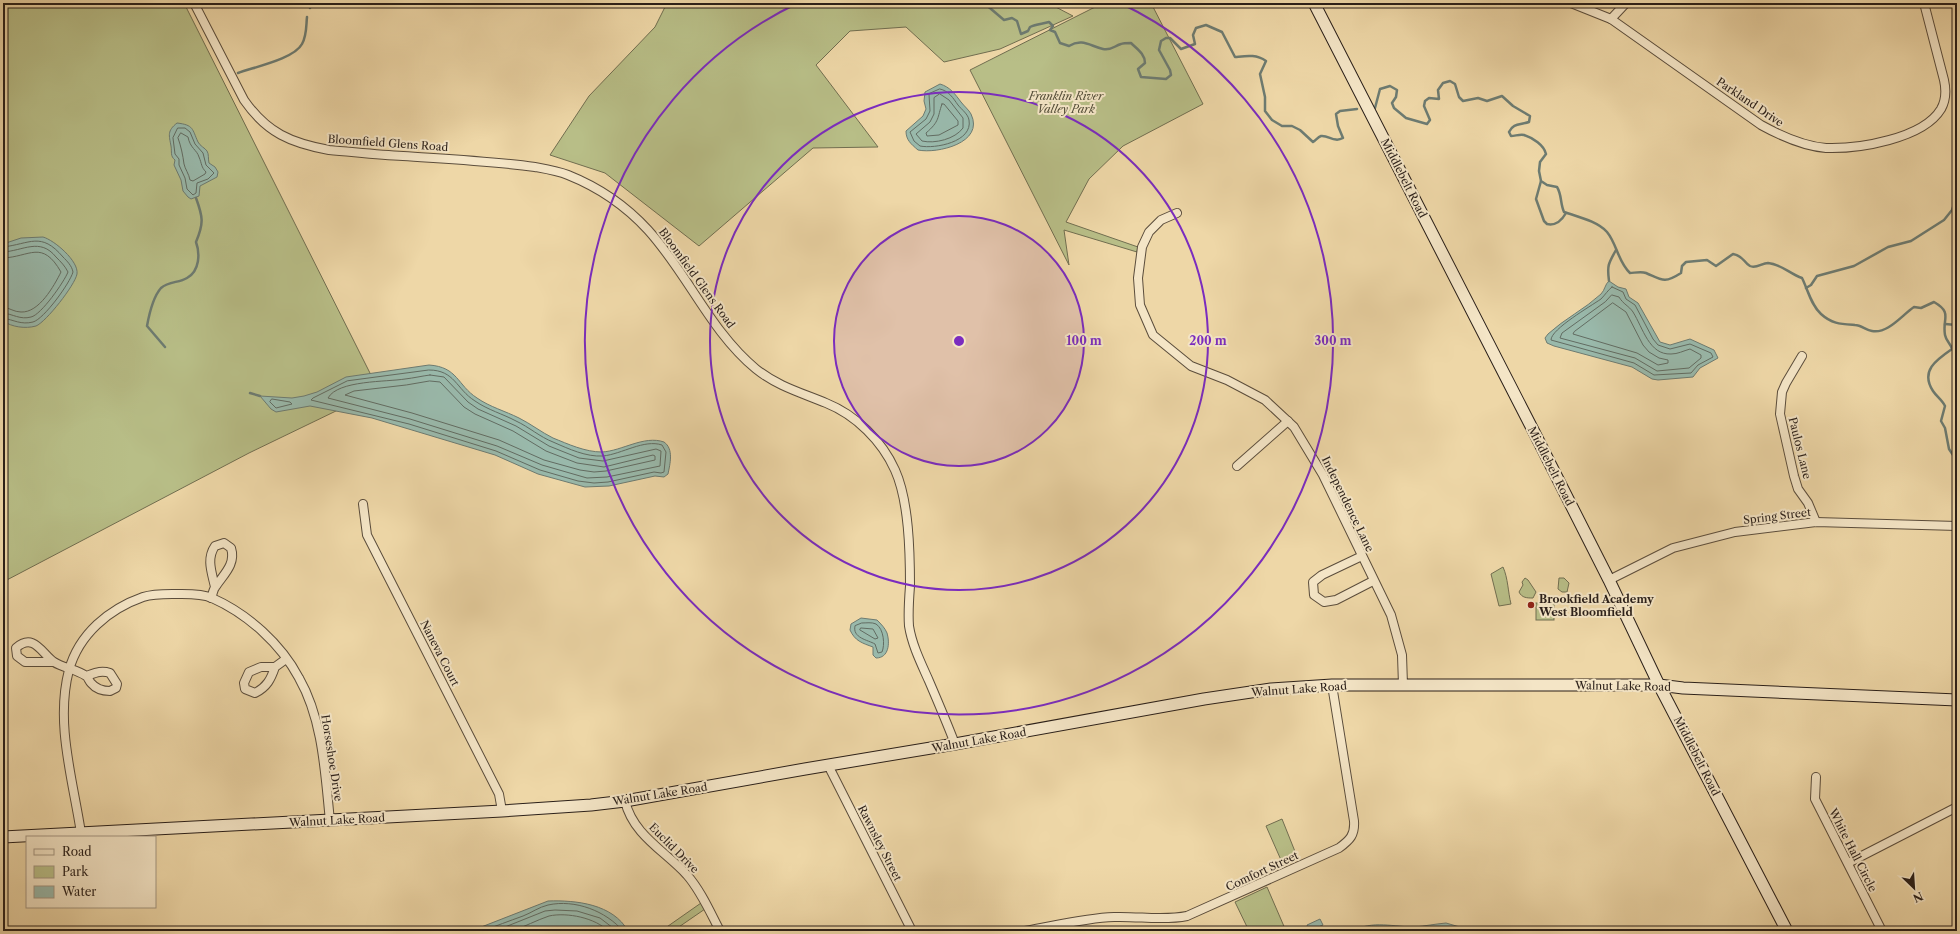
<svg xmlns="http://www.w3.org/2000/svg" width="1960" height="934" font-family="'Libre Caslon Text',serif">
<rect width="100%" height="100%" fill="#eed7a7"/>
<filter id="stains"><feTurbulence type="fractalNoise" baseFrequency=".005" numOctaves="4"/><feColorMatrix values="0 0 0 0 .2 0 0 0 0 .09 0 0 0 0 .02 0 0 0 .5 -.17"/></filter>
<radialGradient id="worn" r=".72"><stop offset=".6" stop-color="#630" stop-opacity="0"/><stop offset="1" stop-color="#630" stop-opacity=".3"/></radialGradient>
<g fill="#b8be87" stroke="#716e50">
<polygon points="3,3 184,3 377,387 335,410 338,410 249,453 3,582"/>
<polygon points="667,3 1048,3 1073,16 1000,49 944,62 906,27 850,31 816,65 878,147 813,148 699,246 605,173 550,155 589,96 655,27"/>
<polygon points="1103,3 1151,3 1203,104 1123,146 1089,179 1066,222 1138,247 1137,252 1064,230 1069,265 970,70"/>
<path d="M1503,567c5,11 5,25 8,37l-12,2 -8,-32z"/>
<path d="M1525,578l3,2 8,12 -3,6c-6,0 -11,0 -14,-6l4,-7 -1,-3z"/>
<polygon points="1559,578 1564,578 1569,583 1567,592 1562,592 1558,589"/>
<rect x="1536" y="603" width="18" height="17"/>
<polygon points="1282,819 1296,854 1281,860 1266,826"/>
<polygon points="1267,887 1286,931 1249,931 1235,902"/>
<polygon points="701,903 705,909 673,931 661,931"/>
</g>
<g fill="#99b9ab" stroke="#6d7b71">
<path d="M940,84c10,3 15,10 21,18 3,4 8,8 10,12 14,29 -34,40 -53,36 -7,-6 -12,-10 -12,-19l17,-15 3,-7 -2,-8 1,-9z"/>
<path d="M177,123c17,2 15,6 21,19 2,4 7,6 9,9 2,3 1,8 2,12l6,4 3,5 -1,5 -17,9 -1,10 -8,3 -3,-2 -5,-6 -2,-11 -7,-15 1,-5c-5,-4 -3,-8 -4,-14 -2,-11 -4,-15 6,-23z"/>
<path d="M43,237c11,3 36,24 34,37 -2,11 -31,48 -41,52 -11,3 -24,1 -33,-5v-77l18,-6z"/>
<path d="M1609,281l9,6 8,2 3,8 9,6 22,39 10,3 20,-6 24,11 4,8 -18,10 -7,9 -35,3 -6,-1 -20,-12 -78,-21 -7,-3 -2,-5 3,-4c16,-15 37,-25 53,-40 4,-4 4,-10 8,-13z"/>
<path d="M429,365c29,2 28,20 48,33 13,9 28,13 42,20 12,6 22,14 34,20 15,6 32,14 49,14 20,-1 42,-17 62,-10 10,7 6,22 4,32l-4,3 -9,-1 -46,10 -24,1 -47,-13 -43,-19 -123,-37 -62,-12 -34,6 -5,-3 -11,-13 32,2 12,-2 13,-4 29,-15z"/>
<path d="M861,618l16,2c4,4 8,8 10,13 3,10 2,25 -11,25l-3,-3v-8c-11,-4 -18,-6 -23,-17l1,-6z"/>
<path d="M548,901c28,-1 65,3 80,30h-157z"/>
<polygon points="1320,919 1323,925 1309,931 1307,925"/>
<path d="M1446,923l24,7 16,-3 18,4h-151c19,-11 41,-4 62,-4 10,-1 20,-3 31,-4z"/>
</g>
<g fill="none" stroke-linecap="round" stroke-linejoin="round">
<g stroke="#626c62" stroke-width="1">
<path d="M940,89c9,2 13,9 18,16 4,5 10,9 11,15 4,22 -34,29 -49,26l-6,-5 -4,-9 16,-13 4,-8 -1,-17z"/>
<path d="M940,94l9,6 14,18v10c-8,11 -28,16 -41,13l-6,-7 14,-12 4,-8v-16z"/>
<path d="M942,104h2l14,17v4l-19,10 -12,1 -1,-3c14,-12 11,-15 16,-29z"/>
<polygon points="178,128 185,128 190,132 195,144 203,153 206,165 214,173 208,179 197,183 196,193 193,195 187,189 185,178 179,165 179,159 175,154 173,138"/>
<path d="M181,133l7,4c2,11 9,13 11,20 3,7 2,10 7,15l-1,2 -12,7 -3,-1c-1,-6 -5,-11 -6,-16 -1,-8 -3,-18 -6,-26z"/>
<path d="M3,247c27,-3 38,-16 60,10 4,4 9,9 10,15 -3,11 -29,47 -40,50 -12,3 -19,-2 -30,-4"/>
<path d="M3,252c20,-1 37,-15 53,5 5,5 9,9 12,15 -4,10 -27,43 -37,45 -11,3 -18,-3 -28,-4"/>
<path d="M3,258c27,-1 39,-19 58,14 -7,14 -22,41 -40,40 -7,0 -11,-4 -18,-5"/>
<path d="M1612,287l11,5 3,7 9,6 18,34 5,6 12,4 20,-5 21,9 2,4 -15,8 -7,8 -37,2 -20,-12 -83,-23c0,-11 40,-34 50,-41 4,-4 7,-9 11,-12z"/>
<path d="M1612,295l7,2c4,7 10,9 14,15 10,16 16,43 38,42 7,0 12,-3 19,-5l11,6v3l-12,10 -32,3 -22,-13 -75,-20 2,-5 43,-31z"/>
<polygon points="1613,303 1626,312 1643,345 1649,352 1659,358 1668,360 1668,363 1658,365 1637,353 1573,334 1574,332"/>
<path d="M429,370c26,0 27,19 46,31 13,9 28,13 41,20 13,6 24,16 37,21 16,7 33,15 50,14 19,-2 41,-17 59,-11l4,7 -2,20 -3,1 -7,-1 -46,10 -14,1 -16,-2 -38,-11 -44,-19 -87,-27 -98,-24 2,-2 34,-17z"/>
<path d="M430,375l14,2 24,25 10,7 38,17 33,20 30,12 24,3 53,-12 5,2 -1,15 -53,11 -20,1 -45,-13 -45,-19 -87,-27 -82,-21c10,-18 59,-16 77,-19 9,-1 17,-3 25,-4z"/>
<polygon points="430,381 440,382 464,407 475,414 513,431 546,451 577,463 604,467 653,455 655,456 655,460 606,471 594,472 580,470 544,460 499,440 412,413 345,395 354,391 406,385"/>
<polygon points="272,399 290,402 292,404 276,408 270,402"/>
<path d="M862,623c4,0 10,-1 14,1 8,5 9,21 6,28l-4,1 -3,-9c-7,-4 -23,-6 -20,-18z"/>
<polygon points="861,628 873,629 878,638 875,639 860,630"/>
<path d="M482,931c14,-5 27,-10 41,-15 8,-3 16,-9 25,-11 27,-6 58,6 75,26"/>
<polyline points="495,931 545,911 555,910 577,911 600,918 617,931"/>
<path d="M512,931c12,-4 25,-11 37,-15 18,-4 47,2 59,15"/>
<path d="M1362,931c17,-5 34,0 51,0 16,-1 31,-7 47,0"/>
</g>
<g stroke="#6d7b71" stroke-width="2.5">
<path d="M984,3l20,17 8,-2 5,3 4,13 7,-3 2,-4c6,-3 12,-3 19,-5l4,4 -3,4 5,2 5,11 9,3c13,-8 21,0 34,3 8,2 11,-3 18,-5 2,-1 7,-1 10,-1 6,6 14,11 14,20l-7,6 3,8 25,2 5,-4 -1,-5 -11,-20 2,-9 5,-3h4l11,11 14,-5 -2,-9 3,-7 10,-3 16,7 13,25c11,-1 21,-3 31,4l-6,13 5,23v14l7,9 10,6h10l8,4 13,12c3,-2 5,-5 8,-6 8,-1 13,7 22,2l-5,-12 -2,-12 4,-3 17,-2"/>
<polyline points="310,8 312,3"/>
<path d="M238,73c16,-6 56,-14 64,-29 5,-9 4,-18 5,-27"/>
<path d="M1375,108l5,-19 10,-3 7,4 -1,7 -4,6 2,5 12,10 21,6 3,-4 -6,-14 1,-5 4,-3 10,1 -1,-9 5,-7 7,-2 5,3 4,13 4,4 15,-3 9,3 15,-5 11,10 17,10 -1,6c-9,3 -16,1 -20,10l2,4c4,0 9,-2 13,-1 9,3 20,10 22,19l-6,8 -1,9 2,10 6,4 10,2c5,8 3,16 7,25 14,5 33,9 43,20 10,12 11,30 23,41 4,0 11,-2 16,0 16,7 18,11 35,0l1,-7 4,-4 21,-2 9,6 17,-12c11,2 10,8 17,12 6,3 12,-3 18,-3 13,1 22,11 34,15 6,12 9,27 19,36 11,10 20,10 34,11 6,0 11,5 17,6 16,3 30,-16 42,-24l7,1 13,-6c19,11 8,16 11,33 1,6 6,9 7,14 -16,11 -32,22 -19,42 4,6 9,9 12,15l-4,15 4,7 4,21 8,12"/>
<path d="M1541,181l-5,18 8,22 3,3c9,2 15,-4 19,-11"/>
<path d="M1609,281c-2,-15 -1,-17 7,-31"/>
<polyline points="1806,288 1811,285 1817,276 1854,266 1888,247 1911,241 1944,220 1952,210 1957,196"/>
<polyline points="1945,324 1957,325"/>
<path d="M165,347l-18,-21c2,-11 6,-29 14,-38 8,-7 18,-5 26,-10 13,-7 13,-25 9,-36 8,-19 7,-25 0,-44"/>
<polyline points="250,393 260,396"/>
</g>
<defs>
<g id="street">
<path d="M194,3l50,97c23,33 47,43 85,50 25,2 49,5 74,6 44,3 88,5 132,11 11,2 23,4 33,8 30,12 58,31 80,55 40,44 62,101 108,139 21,17 46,24 70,34 30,12 56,38 69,67 14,31 15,82 15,116 -1,13 -2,27 -1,40 3,19 12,37 20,55 9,21 18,42 26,63"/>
<path d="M1571,3l40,16 150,106c20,11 42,21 65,23 32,1 97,-9 115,-39 5,-9 5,-20 3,-29l-20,-77"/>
<polyline points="1611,19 1626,3"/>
<polyline points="1177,213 1161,220 1149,232 1142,247 1138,278 1140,305 1153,335 1191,366 1227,380 1265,400 1294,427 1323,475 1391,615 1402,655 1403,685"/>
<polyline points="1802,356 1786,383 1782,392 1780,414 1794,476 1798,489 1808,503 1816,522"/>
<polyline points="1237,466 1288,421"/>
<polyline points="363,504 367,535 499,794 502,811"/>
<polyline points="1362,556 1322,575 1313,582 1314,595 1324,602 1336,600 1373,581"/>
<polyline points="1609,580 1673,548 1735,532 1816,522 1957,526"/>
<path d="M211,598c2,-4 2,-9 5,-12 8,-12 20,-22 15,-38l-7,-5 -9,3c-9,13 -3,27 0,41"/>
<path d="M53,662h-28l-8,-6 -1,-8c18,-16 26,6 38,14 9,6 22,7 32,14 2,1 3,5 5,7 5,6 12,8 19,8l6,-3 1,-4 -7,-11c-9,-3 -15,0 -24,3"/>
<path d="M275,667c-4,12 -8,20 -20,26l-10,-4 -1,-6 5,-11 12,-5h14l11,-8"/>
<polyline points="828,765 912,931"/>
<polyline points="1816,777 1815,799 1882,931"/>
<path d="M625,801c8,34 40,50 62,74 14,16 23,37 33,56"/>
<path d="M81,833c-8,-53 -26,-110 -12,-163 10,-36 40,-61 74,-73 12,-4 27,-3 39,-3 10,0 21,0 30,4 36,16 69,46 87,80 24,42 26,95 31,143"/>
<polyline points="1848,863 1957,807"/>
<path d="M1025,931c29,-5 59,-13 89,-14 25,-1 49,4 73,-1l152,-68c11,-8 16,-13 15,-27l-22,-136"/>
</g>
<g id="secondary">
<polyline points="1314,3 1534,432 1609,580 1659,685 1787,931"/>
<polyline points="3,837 502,811 591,805 625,801 805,769 955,744 1204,699 1271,689 1332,685 1659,685 1683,688 1957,700"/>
</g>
</defs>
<use href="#street" stroke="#5b4d3c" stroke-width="10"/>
<use href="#secondary" stroke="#2a1f19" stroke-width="13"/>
<use href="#street" stroke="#f4e5c6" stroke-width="8"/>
<use href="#secondary" stroke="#f4e5c6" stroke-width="11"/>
</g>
<circle cx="959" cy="341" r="125" fill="#7b2cbf" fill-opacity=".12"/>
<g fill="none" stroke="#7b2cbf" stroke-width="2">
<circle cx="959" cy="341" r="125"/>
<circle cx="959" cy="341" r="249"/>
<path d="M1120 3A374 374 0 1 1 798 3"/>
</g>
<circle fill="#8f2418" stroke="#f4e5c6" stroke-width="1.5" cx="1531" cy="605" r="4"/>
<g text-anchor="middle" stroke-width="4" stroke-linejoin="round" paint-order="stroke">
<g font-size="11" font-style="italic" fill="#554f3a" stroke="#f4e5c6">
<text x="1066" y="100">Franklin River<tspan x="1066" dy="13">Valley Park</tspan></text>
</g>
<g font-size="11" fill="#2a1f19" stroke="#f4e5c6">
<text transform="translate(1750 102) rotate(34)" y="4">Parkland Drive</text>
<text transform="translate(388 143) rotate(4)" y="4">Bloomfield Glens Road</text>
<text transform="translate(1404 178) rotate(63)" y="4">Middlebelt Road</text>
<text transform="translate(697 278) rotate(54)" y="4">Bloomfield Glens Road</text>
<text transform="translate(1800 448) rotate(76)" y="4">Paulos Lane</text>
<text transform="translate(1551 466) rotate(63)" y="4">Middlebelt Road</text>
<text transform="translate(1348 504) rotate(64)" y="4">Independence Lane</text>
<text transform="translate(1777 516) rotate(-7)" y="4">Spring Street</text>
<text transform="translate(440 653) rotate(63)" y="4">Naneva Court</text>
<text transform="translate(1623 686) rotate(1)" y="4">Walnut Lake Road</text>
<text transform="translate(1299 689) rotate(-4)" y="4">Walnut Lake Road</text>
<text transform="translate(979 740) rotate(-10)" y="4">Walnut Lake Road</text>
<text transform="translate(1697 756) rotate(63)" y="4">Middlebelt Road</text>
<text transform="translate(332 758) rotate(81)" y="4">Horseshoe Drive</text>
<text transform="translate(660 794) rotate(-9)" y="4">Walnut Lake Road</text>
<text transform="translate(337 820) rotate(-3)" y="4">Walnut Lake Road</text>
<text transform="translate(880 843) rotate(63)" y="4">Rawnsley Street</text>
<text transform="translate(674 848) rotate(45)" y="4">Euclid Drive</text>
<text transform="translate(1853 850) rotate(63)" y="4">White Hall Circle</text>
<text transform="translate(1262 871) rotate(-25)" y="4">Comfort Street</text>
</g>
<g font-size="11" font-weight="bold" fill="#2a1f19" stroke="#f4e5c6" text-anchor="start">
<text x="1539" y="603">Brookfield Academy<tspan x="1539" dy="13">West Bloomfield</tspan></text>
</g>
</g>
<circle cx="959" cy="341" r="6" fill="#7b2cbf" stroke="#f4e5c6" stroke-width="2"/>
<g font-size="12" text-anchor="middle" font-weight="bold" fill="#7b2cbf" stroke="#f4e5c6" stroke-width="4" stroke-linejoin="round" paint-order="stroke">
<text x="1084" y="345">100 m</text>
<text x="1208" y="345">200 m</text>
<text x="1333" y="345">300 m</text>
</g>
<rect width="1960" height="934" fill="none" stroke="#eed7a7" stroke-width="16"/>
<rect x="4" y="4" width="1952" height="926" fill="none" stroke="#2a1f19" stroke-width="2"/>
<rect x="8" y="8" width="1944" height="918" fill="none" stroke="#2a1f19"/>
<rect x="26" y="836" width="130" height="72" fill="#f4e5c6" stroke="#a39681"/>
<rect x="34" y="849" width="20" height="6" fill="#f4e5c6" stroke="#a39681"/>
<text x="62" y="856" font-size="12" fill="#2a1f19">Road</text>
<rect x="34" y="866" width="20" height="12" fill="#b8be87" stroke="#a39681"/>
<text x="62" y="876" font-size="12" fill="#2a1f19">Park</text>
<rect x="34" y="886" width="20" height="12" fill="#99b9ab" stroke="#a39681"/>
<text x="62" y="896" font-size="12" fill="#2a1f19">Water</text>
<g transform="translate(1914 888) rotate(155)" stroke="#f4e5c6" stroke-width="3" paint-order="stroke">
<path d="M0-3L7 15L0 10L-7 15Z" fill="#2a1f19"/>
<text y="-6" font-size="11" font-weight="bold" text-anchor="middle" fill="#2a1f19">N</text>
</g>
<rect width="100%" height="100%" filter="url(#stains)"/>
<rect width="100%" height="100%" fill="url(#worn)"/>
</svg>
